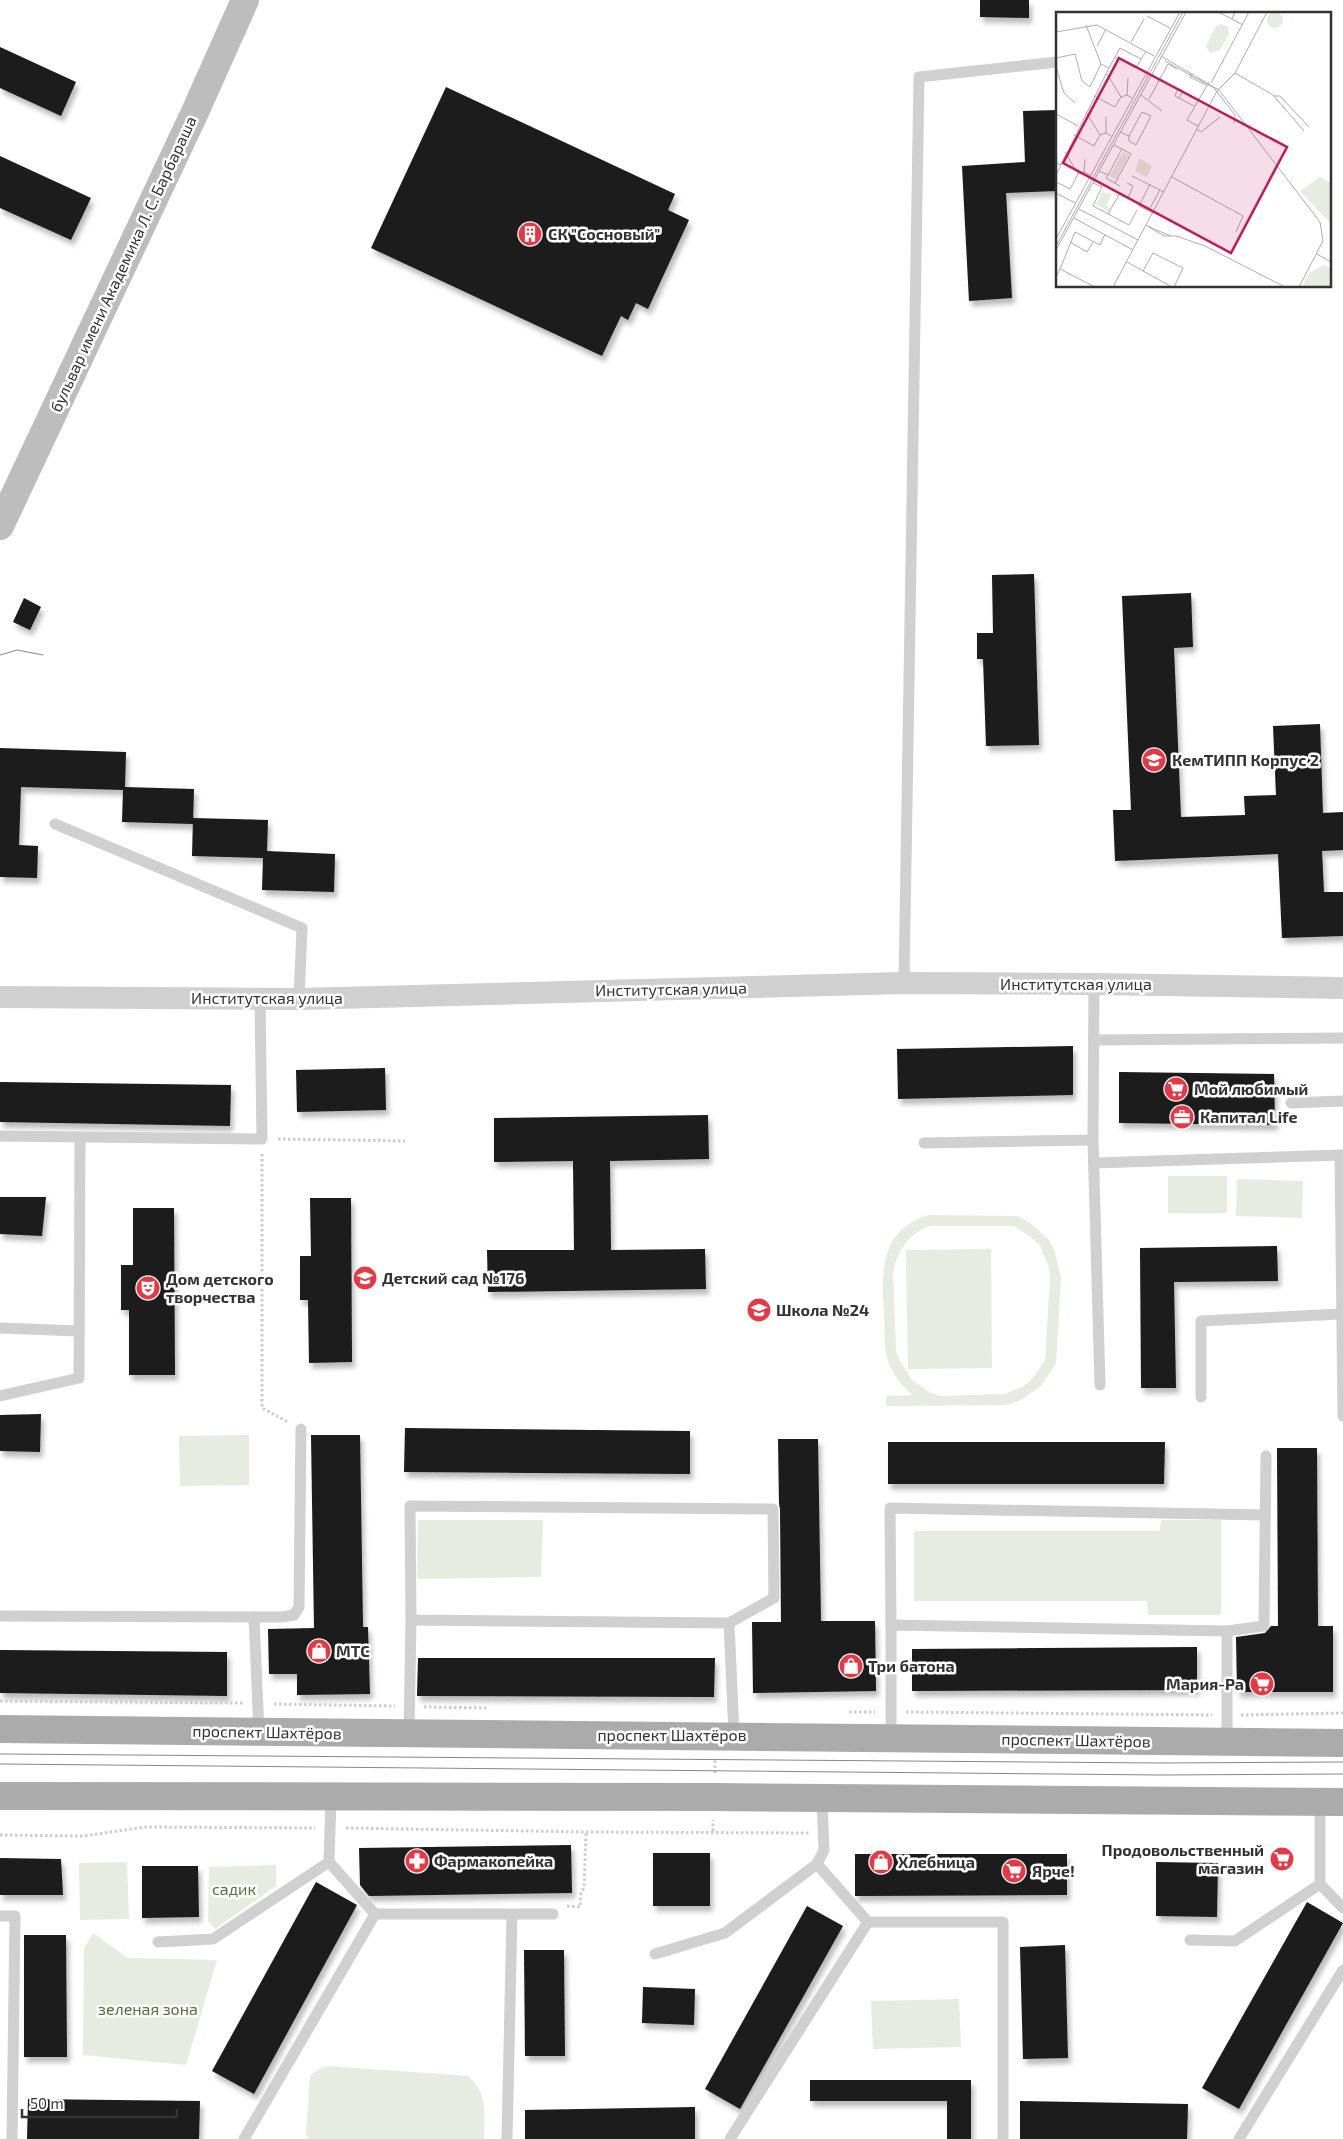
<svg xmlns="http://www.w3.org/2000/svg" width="1343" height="2139" font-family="'Exo 2',sans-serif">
<defs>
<filter id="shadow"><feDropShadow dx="3" dy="5.5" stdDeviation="2.5" flood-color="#0004"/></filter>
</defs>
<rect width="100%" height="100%" fill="#fff"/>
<g fill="#e6ecdf" fill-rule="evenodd">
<rect x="1168" y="1176" width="59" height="37"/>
<polygon points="1237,1179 1303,1181 1302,1218 1236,1216"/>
<path d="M928,1215l89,1 12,6 20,18 6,12 6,26 -5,85 -15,23 -22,15 -13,4 -120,1v-10l27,-1c-10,-8 -18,-17 -23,-29 -7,-15 -5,-33 -6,-49 -2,-43 -6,-86 44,-102zM930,1226h84l18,12 8,8 9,21 1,11 -5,82 -12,18 -9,8 -20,8 -62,2 -11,-3 -19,-13 -12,-19 -4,-10 -3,-77c4,-22 15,-41 37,-48z"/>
<polygon points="991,1249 992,1368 908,1369 906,1250"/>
<polygon points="249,1435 249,1485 180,1486 179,1436"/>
<polygon points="418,1520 543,1520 541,1577 417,1579"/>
<polygon points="1161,1520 1221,1520 1221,1615 1148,1615 1147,1601 914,1601 914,1531 1160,1531"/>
<polygon points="127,1862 129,1919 80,1920 79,1863"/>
<polygon points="276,1865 276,1886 215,1929 208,1921 209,1867"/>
<polygon points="93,1933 128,1958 217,1960 186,2065 83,2055 84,1949"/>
<polygon points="959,1999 961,2047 873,2049 871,2001"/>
<path d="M328,2066l140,10c21,19 16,37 16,63h-175l-3,-5 4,-58 9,-7z"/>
</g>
<g fill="#1a1a1a" filter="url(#shadow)">
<polygon points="980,0 1029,0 1029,18 980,17"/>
<polygon points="0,47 76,82 61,116 0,88"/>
<polygon points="446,87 675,194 668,210 689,220 648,309 636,303 628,320 621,316 602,356 371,248"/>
<polygon points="1057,110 1057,191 1006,193 1012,298 969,301 962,166 1025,162 1023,111"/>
<polygon points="0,156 91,198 71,240 0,208"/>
<polygon points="1034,574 1039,745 986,746 983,659 977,659 977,633 993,633 992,575"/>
<polygon points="1191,593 1193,647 1174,648 1181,817 1245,815 1244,796 1276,795 1273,726 1320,724 1323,813 1343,812 1343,850 1322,851 1324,892 1343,892 1343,936 1282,938 1278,854 1115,861 1113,810 1131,810 1122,596"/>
<polygon points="24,598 41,607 30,630 13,622"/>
<polygon points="0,748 126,752 125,787 194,789 193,824 122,822 123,790 21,787 19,845 38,846 37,878 0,877"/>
<polygon points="193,818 268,820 267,851 335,854 334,892 262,890 263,858 192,856"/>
<polygon points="1073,1046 1073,1095 898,1099 897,1049"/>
<polygon points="385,1068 386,1110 297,1112 296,1070"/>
<polygon points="1119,1072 1274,1074 1275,1125 1119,1123"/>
<polygon points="0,1082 231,1085 230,1126 0,1122"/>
<polygon points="708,1115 709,1159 610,1161 611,1250 705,1249 706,1289 488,1292 487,1250 574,1250 573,1161 494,1162 494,1118"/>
<polygon points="0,1197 46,1197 42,1236 0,1234"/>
<polygon points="310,1198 351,1198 352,1362 309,1363 308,1300 300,1300 300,1256 311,1256"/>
<polygon points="133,1208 174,1208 175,1375 129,1375 129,1310 121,1310 121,1265 133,1265"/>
<polygon points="1277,1246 1278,1281 1174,1282 1176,1388 1141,1388 1140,1248"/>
<polygon points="41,1414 40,1452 0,1451 0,1415"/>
<polygon points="405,1428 690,1431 690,1474 404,1472"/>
<polygon points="311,1435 360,1435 363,1627 368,1627 370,1694 297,1695 297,1674 269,1674 268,1629 314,1628"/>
<polygon points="778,1439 818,1439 821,1621 875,1621 876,1691 753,1693 752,1622 781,1622 780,1509 779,1504"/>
<polygon points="888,1442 1165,1442 1164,1484 888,1484"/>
<polygon points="1277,1448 1317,1448 1318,1626 1333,1626 1333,1692 1237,1692 1236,1637 1265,1633 1271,1626 1278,1626"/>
<polygon points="1197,1647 1197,1690 912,1691 912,1649"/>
<polygon points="0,1650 227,1652 227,1696 0,1693"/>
<polygon points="418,1658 715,1658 714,1697 417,1696"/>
<polygon points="571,1845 572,1893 369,1896 360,1885 359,1848"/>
<rect x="653" y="1853" width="57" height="53"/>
<polygon points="855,1854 1067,1854 1067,1895 855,1896"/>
<polygon points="0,1858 61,1859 63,1895 0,1895"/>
<polygon points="1156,1862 1218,1863 1217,1917 1156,1916"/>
<polygon points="142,1866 198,1866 199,1917 142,1918"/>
<polygon points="316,1882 357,1905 254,2094 212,2071"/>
<polygon points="1307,1902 1343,1923 1239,2109 1202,2088"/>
<polygon points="807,1906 843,1926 740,2109 705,2089"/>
<polygon points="24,1935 66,1935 67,2057 24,2057"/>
<polygon points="1065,1945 1068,2058 1023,2059 1020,1947"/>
<polygon points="524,1950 564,1950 565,2056 525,2056"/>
<polygon points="643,1987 695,1989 694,2025 642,2023"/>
<polygon points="810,2080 971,2080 971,2139 947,2139 947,2101 810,2101"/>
<polygon points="28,2099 200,2101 199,2139 27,2139"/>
<polygon points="1020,2101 1188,2104 1187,2139 1020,2139"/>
<polygon points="695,2107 695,2139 525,2139 525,2110"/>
</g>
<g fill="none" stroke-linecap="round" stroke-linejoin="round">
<g stroke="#cdcdcd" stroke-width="3" stroke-dasharray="2.5 2.5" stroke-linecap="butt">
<polyline points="278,1139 405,1141"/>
<polyline points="262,1154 262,1408 288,1422"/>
<polyline points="0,1701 243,1703"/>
<polyline points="274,1704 395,1706"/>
<polyline points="424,1707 487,1708"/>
<polyline points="849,1712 875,1712"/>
<polyline points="906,1712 1212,1715"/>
<polyline points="1241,1715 1343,1713"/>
<polyline points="715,1773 715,1760"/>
<polyline points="346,1828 586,1832 809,1833"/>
<polyline points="713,1831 713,1820"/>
<polyline points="0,1835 84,1836 145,1827 315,1828"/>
<polyline points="567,1906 580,1907 581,1893 584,1888 586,1832"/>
</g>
<g stroke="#d0d0d0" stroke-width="11">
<polyline points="55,824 302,928 299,999"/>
<polyline points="904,983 919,77 1057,62"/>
<polyline points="1094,984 1093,1140 1100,1385"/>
<polyline points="1094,1040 1343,1038"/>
<polyline points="1291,1103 1343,1101"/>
<polyline points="0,1136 262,1139 260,999"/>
<polyline points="924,1143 1093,1140"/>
<polyline points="1340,1155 1343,1416"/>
<polyline points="1094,1163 1343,1155"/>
<polyline points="0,1328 79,1331"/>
<polyline points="0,1396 79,1378 80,1137"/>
<polyline points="1201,1397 1201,1321 1341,1314"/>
<polyline points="0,1616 254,1617"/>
<polyline points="729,1623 774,1598 773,1509 410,1506 411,1620 729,1623 734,1735"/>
<polyline points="891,1625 890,1508 1265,1515"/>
<polyline points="1227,1631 1264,1626 1266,1456"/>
<polyline points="259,1733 254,1617 282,1617 294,1615 299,1607 301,1429"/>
<polyline points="409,1734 411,1620"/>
<polyline points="891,1737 891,1625 1227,1631 1227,1742"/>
<polyline points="1320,1884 1343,1908"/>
<polyline points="375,1914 512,1914 507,2139"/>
<polyline points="512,1914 553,1914"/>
<polyline points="0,1916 15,1916 12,2139"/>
<polyline points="868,1922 1003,1922 1003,2139"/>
<polyline points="1190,1940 1235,1941 1320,1884 1320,1802"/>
<polyline points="158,1942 213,1939 329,1862 331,1796"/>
<polyline points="655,1954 725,1933 817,1864 824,1850 822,1799"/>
<polyline points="244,2139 375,1914 329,1862"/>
<polyline points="730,2139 868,1922 817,1864"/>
<polyline points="1239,2139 1343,1970"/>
</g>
<polyline stroke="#d0d0d0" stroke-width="22" points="0,997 299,999 904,983 1094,984 1343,988"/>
<polyline stroke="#bdbdbd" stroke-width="28" points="0,526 195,112 245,0"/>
<g stroke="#ababab" stroke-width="28">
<polyline points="0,1729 1343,1743"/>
<polyline points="0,1796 714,1797 1343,1802"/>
</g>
<g stroke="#888" stroke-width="1">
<polyline points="0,655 17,650 43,655"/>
<polyline points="0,1754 1160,1763 1343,1762"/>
<polyline points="0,1764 1161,1775 1343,1774"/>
</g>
</g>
<defs>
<symbol id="building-disc" viewBox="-11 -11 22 22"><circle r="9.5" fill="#e63946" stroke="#fff"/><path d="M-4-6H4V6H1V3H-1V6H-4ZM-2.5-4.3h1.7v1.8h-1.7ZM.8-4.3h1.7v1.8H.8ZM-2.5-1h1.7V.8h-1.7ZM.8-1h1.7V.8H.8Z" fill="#fff"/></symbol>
<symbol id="university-disc" viewBox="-11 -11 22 22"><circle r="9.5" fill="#e63946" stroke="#fff"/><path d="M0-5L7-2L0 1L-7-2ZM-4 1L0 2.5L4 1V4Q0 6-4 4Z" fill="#fff"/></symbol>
<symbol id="supermarket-disc" viewBox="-11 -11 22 22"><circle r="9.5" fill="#e63946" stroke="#fff"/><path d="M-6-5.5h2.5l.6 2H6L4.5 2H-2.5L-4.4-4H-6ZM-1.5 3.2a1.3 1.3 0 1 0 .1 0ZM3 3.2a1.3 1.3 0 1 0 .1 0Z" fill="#fff"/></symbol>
<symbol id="office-disc" viewBox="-11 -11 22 22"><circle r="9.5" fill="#e63946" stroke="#fff"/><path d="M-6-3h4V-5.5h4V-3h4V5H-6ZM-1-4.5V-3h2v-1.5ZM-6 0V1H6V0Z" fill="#fff"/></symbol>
<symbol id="school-disc" viewBox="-11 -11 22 22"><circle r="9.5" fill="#e63946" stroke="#fff"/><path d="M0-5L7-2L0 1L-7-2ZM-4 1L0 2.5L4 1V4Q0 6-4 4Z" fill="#fff"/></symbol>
<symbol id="theatre-disc" viewBox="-11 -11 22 22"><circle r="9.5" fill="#e63946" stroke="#fff"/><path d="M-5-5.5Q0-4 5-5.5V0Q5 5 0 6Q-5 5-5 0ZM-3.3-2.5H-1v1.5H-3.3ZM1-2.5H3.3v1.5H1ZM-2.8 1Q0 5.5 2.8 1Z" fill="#fff"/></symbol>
<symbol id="shop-disc" viewBox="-11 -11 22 22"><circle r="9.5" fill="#e63946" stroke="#fff"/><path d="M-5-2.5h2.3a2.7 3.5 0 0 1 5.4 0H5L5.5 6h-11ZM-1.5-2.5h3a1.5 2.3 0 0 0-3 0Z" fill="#fff"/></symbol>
<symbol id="pharmacy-disc" viewBox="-11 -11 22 22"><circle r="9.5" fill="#e63946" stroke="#fff"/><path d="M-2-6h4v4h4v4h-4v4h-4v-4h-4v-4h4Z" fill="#fff"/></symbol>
</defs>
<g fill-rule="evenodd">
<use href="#building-disc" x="516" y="220" width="28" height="28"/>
<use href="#university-disc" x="1140" y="746" width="28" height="28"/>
<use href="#supermarket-disc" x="1162" y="1075" width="28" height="28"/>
<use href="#office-disc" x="1168" y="1103" width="28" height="28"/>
<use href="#school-disc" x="351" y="1264" width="28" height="28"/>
<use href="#theatre-disc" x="134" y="1274" width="28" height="28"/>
<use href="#school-disc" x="745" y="1296" width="28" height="28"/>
<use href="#shop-disc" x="305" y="1637" width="28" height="28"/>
<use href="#shop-disc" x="837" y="1652" width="28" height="28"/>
<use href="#supermarket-disc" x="1248" y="1670" width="28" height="28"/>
<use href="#supermarket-disc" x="1268" y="1845" width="28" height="28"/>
<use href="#pharmacy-disc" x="403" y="1847" width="28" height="28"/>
<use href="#shop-disc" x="867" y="1848" width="28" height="28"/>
<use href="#supermarket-disc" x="1000" y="1857" width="28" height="28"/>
</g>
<g text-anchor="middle" stroke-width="5" stroke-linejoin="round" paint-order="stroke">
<g font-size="16" font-weight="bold" fill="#333" stroke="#fff" text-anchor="start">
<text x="548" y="240">СК "Сосновый"</text>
<text x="1172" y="766">КемТИПП Корпус 2</text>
<text x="1194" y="1095">Мой любимый</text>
<text x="1200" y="1123">Капитал Life</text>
<text x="382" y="1284">Детский сад №176</text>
<text x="166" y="1285">Дом детского<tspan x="166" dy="18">творчества</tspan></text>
<text x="776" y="1316">Школа №24</text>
<text x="336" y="1657">МТС</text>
<text x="868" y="1672">Три батона</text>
<text x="1244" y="1690" text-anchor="end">Мария-Ра</text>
<text x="1264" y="1856" text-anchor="end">Продовольственный<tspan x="1264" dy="18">магазин</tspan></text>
<text x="434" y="1867">Фармакопейка</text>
<text x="898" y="1868">Хлебница</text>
<text x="1032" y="1877">Ярче!</text>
</g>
<g font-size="16" fill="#333" stroke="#fff">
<text transform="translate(123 264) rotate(-65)" y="6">бульвар имени Академика Л. С. Барбараша</text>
<text x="1076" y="990">Институтская улица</text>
<text transform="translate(671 989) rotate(-1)" y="6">Институтская улица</text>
<text x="267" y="1004">Институтская улица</text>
<text transform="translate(267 1732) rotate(1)" y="6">проспект Шахтёров</text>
<text x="672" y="1741">проспект Шахтёров</text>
<text transform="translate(1076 1740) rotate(1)" y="6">проспект Шахтёров</text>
</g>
<g font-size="16" fill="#56703f" stroke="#fff">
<text x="234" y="1895">садик</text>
<text x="148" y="2015">зеленая зона</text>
</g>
</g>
<g transform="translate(1056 12)">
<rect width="275" height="275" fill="#fff"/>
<path d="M211 8a8 8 0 1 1 16 0a8 8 0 1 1-16 0ZM166,12l6,3 1,7 -9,16 -10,3 -4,-7 10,-20zM67,140l6,3 -13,24 -7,-3zM83,146l13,8 -5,11 -12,-6zM264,165l11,6v41l-31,-33zM48,177v3l8,2 -6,12 4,2 -2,4 -12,-8zM268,253l7,3v19h-29l7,-14z" fill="#e6ecdf"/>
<path fill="none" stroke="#adadad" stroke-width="1" d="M162,0l14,7M179,0l-3,7 11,6M91,4l23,12M30,13l15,39M0,20l41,-7 57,31M75,30l13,-23M41,34l9,-17M105,44l58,34 101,132 3,19 -24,46M59,45l21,11 5,-9M0,46l19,-4 7,27 8,6 11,-23M109,49l49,27 21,27 -1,8M0,55l8,26 11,10M53,56l11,-20 21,11 5,-8M136,61l-2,4 16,8M179,61l38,22 31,36M51,62l14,23 6,-2M72,66l-1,17 5,3M155,71l38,-71M85,83l21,16M38,84l21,11 6,-10M218,84h6l29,31M123,86l4,-7 -5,-3 -3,8 19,10M93,87l19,-35 9,5M30,100l14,23 6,-2M0,102l22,12M50,105v16l5,3M142,114l-11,-6 22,-38M140,117l5,3 19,-15M64,120l9,4 13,-24 9,4 -15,29 -7,-4v-5M18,123l20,11 6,-11M9,140l13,22 6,-2M29,147l-1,13 6,3M0,151l5,2 -5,10M5,153l48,-97 -8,-4M43,159l9,4 14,-26 -8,-4M52,163l-2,3 14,8M76,164l32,16M116,165l71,39 -7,16M0,170l14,7 8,-15M37,171l9,4 -9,19 36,19 8,-15M59,171l16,-29 -9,-5M71,171l6,3 -5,12M94,172l-11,22 14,7M0,181l19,10M23,197l59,31M93,198l11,-20M52,202l12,-21 20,11M18,206l59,32M90,213l18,11h12l29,10 80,41M93,215l22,9M0,227l124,-227M14,230l17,10 6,-10M0,234l127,-234M0,238l130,-238M261,242l14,8M71,250l16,9 10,-18 30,15 -9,19M4,257l15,-37 25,13 5,-11M87,259l29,16M0,265l4,-8 35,18M57,275l104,-196 18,-18 32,-61"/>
<path fill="#c2185b" fill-opacity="0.15" stroke="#c2185b" stroke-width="2.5" d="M63,46l168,89 -56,106 -168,-90z"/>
<rect width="275" height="275" fill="none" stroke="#333" stroke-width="2.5"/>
</g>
<path d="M22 2109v8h155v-8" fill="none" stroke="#333333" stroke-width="2.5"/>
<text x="30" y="2109" font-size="15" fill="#333333" stroke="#ffffff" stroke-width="4" paint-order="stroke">50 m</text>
</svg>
